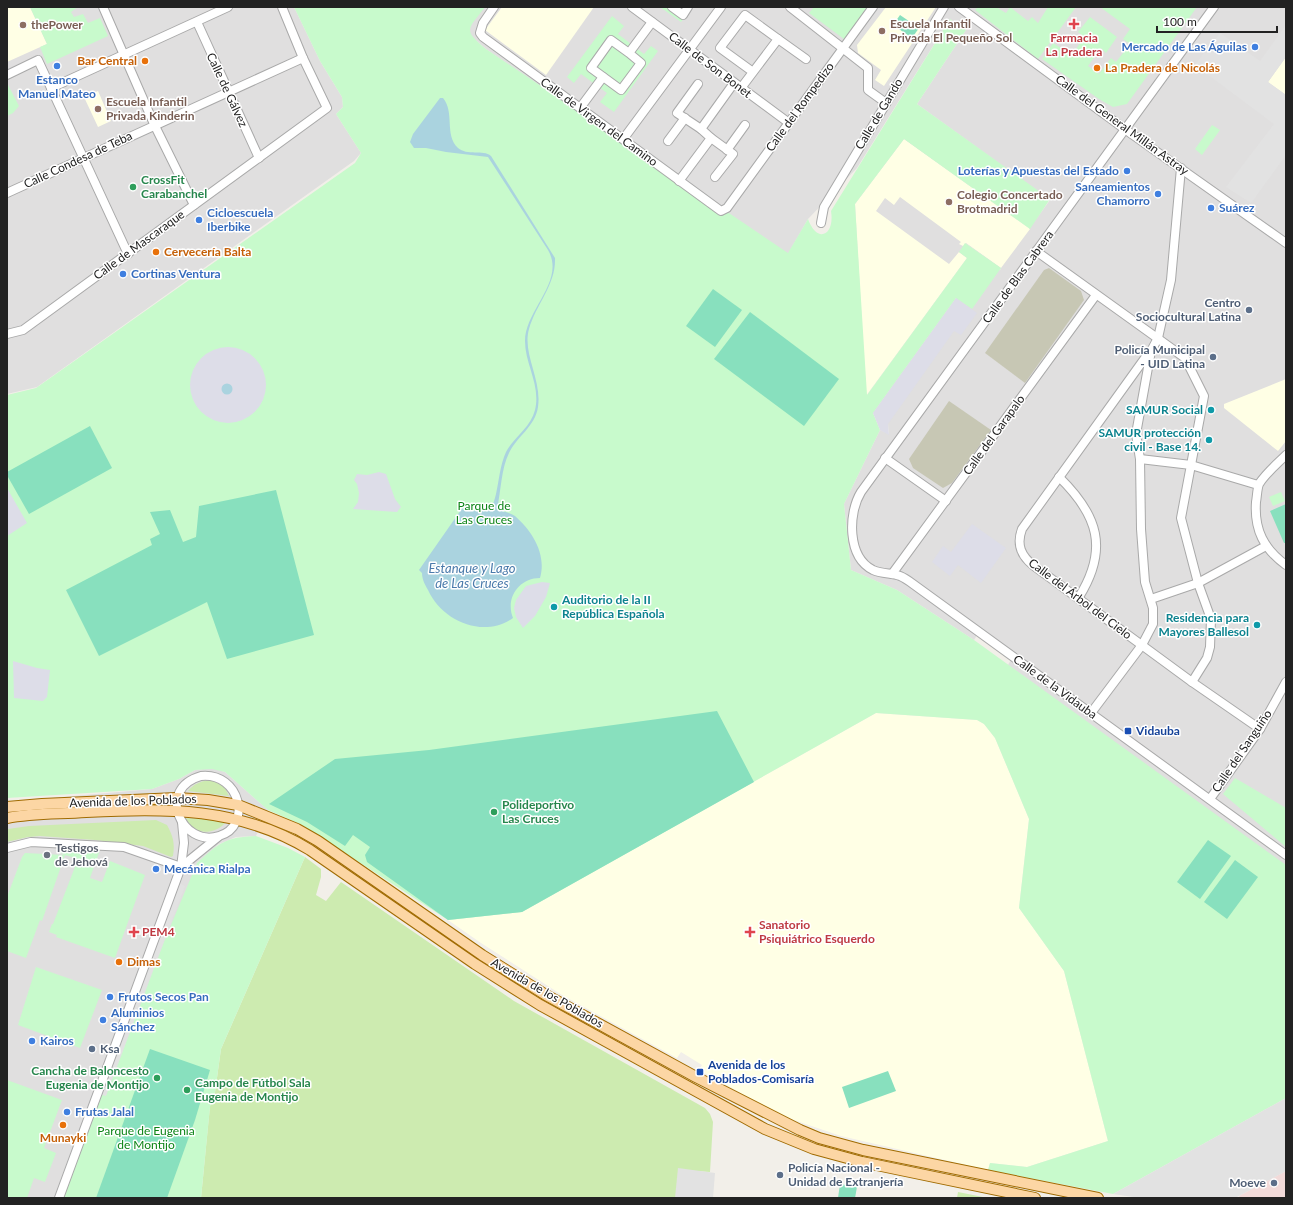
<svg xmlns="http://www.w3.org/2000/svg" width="1293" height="1205" font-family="Lato,sans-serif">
<rect width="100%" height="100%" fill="#f2efe9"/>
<g fill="#e0dfdf">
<polygon points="7,7 294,7 320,61 342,97 343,107 336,114 361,153 354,161 37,387 7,394"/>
<polygon points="453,7 1286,7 1286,867 1008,665 1013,656 979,632 974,640 897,590 851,570 844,504 880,430 889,434 888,424 873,413 956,298 1001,269 965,243 963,246 967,258 866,396 855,204 904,138 1029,229 1050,200 917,104 966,30 950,19 857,168 808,219 788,254 726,215 486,49 472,37"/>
<polygon points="212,768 225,772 268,810 256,836 236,837 219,844 197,863 87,1198 7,1198 7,802 152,789 179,779 195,770"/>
</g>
<polygon fill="#f2dad9" points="1286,1171 1286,1198 1240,1198 1239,1196"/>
<g fill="#ffffe5">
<polygon points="7,7 30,7 47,44 7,62"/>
<polygon points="502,7 594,7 546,75 485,30"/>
<polygon points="886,7 936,7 884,86 875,80 881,70 858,53 857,45"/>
<polygon points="1286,57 1286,95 1268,82"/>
<polygon points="98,91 111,121 98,127 84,97"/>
<polygon points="904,139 1030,229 1001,268 966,243 963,246 959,244 961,242 900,197 894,205 885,198 876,211 949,264 959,252 967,258 866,396 855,204"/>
<polygon points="1286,379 1286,441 1278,451 1224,408 1224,404"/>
<polygon points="876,713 977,720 984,724 995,738 1029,819 1019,908 1064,971 1108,1141 1027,1167 990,1163 988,1170 841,1136 788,1118 746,1096 699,1070 702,1065 681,1052 677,1058 562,995 481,943 448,920 522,912"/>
</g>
<g fill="#c7c7b4">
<polygon points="1049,268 1081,291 1084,300 1025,383 985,353 1044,270"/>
<polygon points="949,401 991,430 952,483 943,488 913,468 909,459"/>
</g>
<g fill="#cdebb0">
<path d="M211,780l13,6 5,10 -41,-5c7,-8 13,-10 23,-11z"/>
<path d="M186,818l21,1 18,4c-10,12 -34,13 -39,-5z"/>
<path d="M156,820l11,5c6,11 8,18 6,31l-2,1 -28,-11 -48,-6 -55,-4 -12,1 -21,5 1,-13 21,-3z"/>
<polygon points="305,857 321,869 321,877 316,895 326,901 341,882 514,1001 705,1108 710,1114 713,1122 710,1172 695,1171 692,1198 201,1198 210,1106 215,1092 221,1049"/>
<polygon points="958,1192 988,1198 957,1198"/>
</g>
<g fill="#c8facc">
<polygon points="30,7 78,7 71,12 74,17 83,14 88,23 100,18 108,36 47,64 40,47 47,44"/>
<path d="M294,7h191c-17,23 -23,22 1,42l302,204 20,-34c9,25 27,17 23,-8l119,-192 16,11 -49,74 133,95 -20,30 -126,-90 -49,65 12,191 100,-137 -8,-6 6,-9 36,25 -29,41 -16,-11 -83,115 7,17 -36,74 7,66 46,20 77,50 312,225v233l-173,96 -125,-24 2,-7 37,4 81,-26 -44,-170 -45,-63 10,-89 -34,-81 -11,-14 -7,-4 -101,-7 -354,199 -74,8 -146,-95 -34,-15 -43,-38 -13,-3 -17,1 -16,9 -27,10 -145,9v-403l29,-7 319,-225 6,-10 -25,-39 7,-7 -1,-10 -22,-36z"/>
<polygon points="660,7 692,7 681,22"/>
<polygon points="814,7 873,7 848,42 809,13"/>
<polygon points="978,7 996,7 1006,13 1010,7 1028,21 1032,17 1038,23 1048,7 1076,7 1038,59 975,10"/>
<polygon points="1100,7 1197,7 1127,104 1113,107 1099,99 1042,59 1053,43 1072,55 1084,37 1078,32 1090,17 1117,37 1106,53 1101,48 1088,66 1099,74 1111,58 1116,62 1130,44 1123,39 1130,29"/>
<polygon points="612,16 624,26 618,34 644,54 651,46 658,51 614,112 600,102 607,93 581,74 574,83 567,77"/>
<polygon points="7,83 19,106 13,113 7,116"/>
<polygon points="1212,125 1220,130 1202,155 1195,149"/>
<polygon points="1281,492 1285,501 1273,506 1269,497"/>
<polygon points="1235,778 1286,808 1286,847 1223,794"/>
<path d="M256,836l32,12 17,9 -84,192 -6,43 -5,15 -9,91h-145l141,-335c22,-20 28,-26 59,-27z"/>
<polygon points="100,850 90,878 102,882 110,861 145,875 115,958 56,937 57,935 49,932 52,924 53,924 78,859 65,855 42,921 40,920 26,958 7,951 7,897 22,857 25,853 64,855 58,851"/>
<polygon points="36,967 102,990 80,1048 18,1025"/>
<polygon points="7,1080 62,1100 44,1148 56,1153 45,1182 34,1178 27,1198 7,1198"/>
</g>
<g fill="#88e0be">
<polygon points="900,15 919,28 912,38 893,25"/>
<polygon points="713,289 742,310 715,347 686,326"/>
<polygon points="750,312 839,379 804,426 714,359"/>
<polygon points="90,426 112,468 29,514 8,477 7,472"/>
<polygon points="276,490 314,635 227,659 207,602 99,656 66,590 152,545 150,539 160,534 150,512 170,510 183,542 196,537 199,506"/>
<polygon points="1286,504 1286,543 1284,543 1270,511"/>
<polygon points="717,711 754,782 522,912 448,920 367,862 365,855 370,847 353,835 345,846 307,822 269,804 335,759 429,750"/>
<polygon points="1208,840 1231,856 1200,899 1177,882"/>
<polygon points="1235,860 1258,877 1227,919 1204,902"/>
<polygon points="150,1049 210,1070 195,1120 167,1198 96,1198"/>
<polygon points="888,1071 896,1091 849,1108 842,1087"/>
<polygon points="840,1184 857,1187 855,1198 838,1198"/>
</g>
<g fill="#e2e2e2">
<polygon points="1286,25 1286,57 1268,82 1286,95 1286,155 1251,203 1226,187 1274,124 1195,65 1211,43 1212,44 1220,33 1260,61"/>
<polygon points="175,881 185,886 106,1096 98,1094"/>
<polygon points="1286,1098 1286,1171 1235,1198 1140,1198 1113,1194"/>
<polygon points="678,1168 715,1173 713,1198 675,1198"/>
</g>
<g fill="#dddde8">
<polygon points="956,298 977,313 961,335 954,331 888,424 889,435 880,430 873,413"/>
<circle cx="228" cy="385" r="38"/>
<polygon points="379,472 386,474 395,499 401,507 400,508 397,512 353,509 358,502 359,493 357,484 354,480 357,474 367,475"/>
<polygon points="7,488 27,523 7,536"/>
<polygon points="972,524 1006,548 981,583 958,565 950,576 932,562 943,546 951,552"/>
<polygon points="542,582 550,583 546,597 535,616 523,628 516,617 514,608 516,600 526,586"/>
<polygon points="13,661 37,668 50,670 47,697 43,701 14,698"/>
</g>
<g fill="#aad3df">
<path d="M440,98h3c12,14 1,37 15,50 9,8 25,1 33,8l64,102c1,27 -19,46 -26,71 -7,25 13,50 9,78 -3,20 -21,29 -29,46 -8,16 -8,39 -12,56 5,2 13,4 18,7 17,15 32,38 25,62 -21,0 -35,20 -27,40 -30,21 -71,3 -85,-28 -3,-5 -6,-11 -6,-17l-3,-3 44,-63 6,4 23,-2c1,-6 3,-10 4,-15 3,-13 4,-29 10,-42 8,-15 25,-25 29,-42 6,-25 -10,-45 -10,-69 0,-31 41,-60 23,-91l-60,-93 -42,-5 -20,-4h-12l-4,-6 3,-8z"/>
<circle cx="227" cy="389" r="5.5"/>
</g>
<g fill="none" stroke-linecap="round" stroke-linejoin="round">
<defs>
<g id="minor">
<polyline points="103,7 154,124 194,205"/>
<polyline points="494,7 483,23 480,33 483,37 721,211 727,208 873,7"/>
<polyline points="632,7 789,123"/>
<polyline points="672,7 683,15 688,7"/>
<polyline points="790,7 868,68 868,90 886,103"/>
<polyline points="959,7 1126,130 1286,243"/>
<path d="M1214,7l-353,485c-13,21 -14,65 12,78 9,4 19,3 27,6 5,2 9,5 13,8l373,271"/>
<polyline points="197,22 259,158"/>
<polyline points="778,39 806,59"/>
<polyline points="629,53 611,40 591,68 621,90 641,63 629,53 652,22"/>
<polyline points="7,75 38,60 128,254"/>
<polyline points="698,84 677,113 701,129"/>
<polyline points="51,88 228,7"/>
<polyline points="741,88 778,39 745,15 720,48 753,72"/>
<polyline points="580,108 603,77"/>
<polyline points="624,138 721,7"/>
<polyline points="711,138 733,154 715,177"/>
<polyline points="668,141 685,118"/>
<polyline points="727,150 745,125"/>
<polyline points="679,181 711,138 701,129 734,83"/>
<polyline points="7,193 303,58"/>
<polyline points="821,223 824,207 944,7"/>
<polyline points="1036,251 1185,358 1204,396 1181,518 1198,583 1211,619 1210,647 1207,658 1192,682"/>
<polyline points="7,334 23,330 327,108 303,58 282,7"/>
<path d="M1150,351l-128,178c-6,16 -1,27 12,37l158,116 68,47"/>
<path d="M1286,455c-9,9 -20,18 -27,29 -2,5 -2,13 -3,18 -2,28 8,47 30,63"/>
<polyline points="885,458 946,501"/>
<polyline points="1140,459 1191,465 1258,485"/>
<path d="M1059,477c39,38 50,72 20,120"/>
<polyline points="892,574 1096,295"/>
<polyline points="1151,599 1198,583 1266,546"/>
<polyline points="1091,713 1142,645 1153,624 1153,608 1145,582 1141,529 1140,459 1136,434 1151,351 1158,338 1171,280 1181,168"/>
<path d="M201,776c39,-4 52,50 18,60 -37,12 -64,-47 -18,-60z"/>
<polyline points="1210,799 1260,729 1286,682"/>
<polyline points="7,848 31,842 124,847 181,867"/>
<polyline points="181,867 218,837"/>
<polyline points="59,1198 181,867 184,843 182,822"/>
</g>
<g id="major">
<polyline points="7,807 42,804 177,798 208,800 238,805 297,829 318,841 482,955 546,995 696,1077 800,1130 819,1138 863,1150 1098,1198"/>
<path d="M7,818c26,-5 53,-4 79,-6 80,-4 154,-5 224,38l165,114 65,41 225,124 49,20 48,13 173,36"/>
</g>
</defs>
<use href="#minor" stroke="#a9a9a9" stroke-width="10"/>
<use href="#major" stroke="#a06b00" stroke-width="12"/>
<use href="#minor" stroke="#fff" stroke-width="8"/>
<use href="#major" stroke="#fcd6a4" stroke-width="10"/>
</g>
<g fill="#e0444e" stroke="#fff" stroke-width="1.5">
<path d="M1072 18h4v4h4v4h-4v4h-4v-4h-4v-4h4z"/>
<path d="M132 926h4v4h4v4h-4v4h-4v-4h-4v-4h4z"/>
<path d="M748 926h4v4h4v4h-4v4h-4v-4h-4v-4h4z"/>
</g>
<g fill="#8d6e63" stroke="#fff" stroke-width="1.5">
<circle cx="23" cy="25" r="4"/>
<circle cx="882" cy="31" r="4"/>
<circle cx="98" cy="109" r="4"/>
<circle cx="949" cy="202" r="4"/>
</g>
<g fill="#3f7fe0" stroke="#fff" stroke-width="1.5">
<circle cx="1255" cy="47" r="4"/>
<circle cx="57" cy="66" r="4"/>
<circle cx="1127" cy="171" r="4"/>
<circle cx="1158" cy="194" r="4"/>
<circle cx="1211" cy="208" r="4"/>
<circle cx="199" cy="220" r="4"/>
<circle cx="123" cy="274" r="4"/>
<circle cx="156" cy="869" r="4"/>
<circle cx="110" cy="997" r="4"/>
<circle cx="103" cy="1020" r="4"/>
<circle cx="32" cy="1041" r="4"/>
<circle cx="67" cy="1112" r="4"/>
</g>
<g fill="#e8710a" stroke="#fff" stroke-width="1.5">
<circle cx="145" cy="61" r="4"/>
<circle cx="1097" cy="68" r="4"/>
<circle cx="156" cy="252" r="4"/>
<circle cx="119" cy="962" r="4"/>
<circle cx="63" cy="1125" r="4"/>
</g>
<g fill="#2e9e5b" stroke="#fff" stroke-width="1.5">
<circle cx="133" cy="187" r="4"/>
<circle cx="494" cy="812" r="4"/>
<circle cx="157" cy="1078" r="4"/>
<circle cx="187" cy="1090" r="4"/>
</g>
<g fill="#5c6f8a" stroke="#fff" stroke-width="1.5">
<circle cx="1249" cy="310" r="4"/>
<circle cx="1213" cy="357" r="4"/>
<circle cx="92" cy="1049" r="4"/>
<circle cx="780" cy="1175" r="4"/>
<circle cx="1274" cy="1183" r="4"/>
</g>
<g fill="#0f9aa8" stroke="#fff" stroke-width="1.5">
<circle cx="1211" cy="410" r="4"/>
<circle cx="1209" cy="440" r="4"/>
<circle cx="554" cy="607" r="4"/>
<circle cx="1257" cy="625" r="4"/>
</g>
<g fill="#1a4fb4" stroke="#fff" stroke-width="1.5">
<rect x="1124" y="727" width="8" height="8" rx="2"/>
<rect x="696" y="1068" width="8" height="8" rx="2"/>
</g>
<circle fill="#6b7280" stroke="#fff" stroke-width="1.5" cx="47" cy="855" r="4"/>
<g text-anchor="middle" stroke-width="3" stroke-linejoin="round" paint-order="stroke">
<g font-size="12" font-weight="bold" fill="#785e54" stroke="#fff" text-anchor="start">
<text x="890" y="28">Escuela Infantil<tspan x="890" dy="14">Privada El Pequeño Sol</tspan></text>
<text x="31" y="29">thePower</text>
<text x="106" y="106">Escuela Infantil<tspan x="106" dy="14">Privada Kinderin</tspan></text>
<text x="957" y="199">Colegio Concertado<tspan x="957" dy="14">Brotmadrid</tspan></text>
</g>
<g font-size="12" font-weight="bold" fill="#be3a42" stroke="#fff" text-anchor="start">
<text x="1074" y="42" text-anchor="middle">Farmacia<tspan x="1074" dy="14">La Pradera</tspan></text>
<text x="759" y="929">Sanatorio<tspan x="759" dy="14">Psiquiátrico Esquerdo</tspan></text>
<text x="142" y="936">PEM4</text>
</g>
<g font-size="12" font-weight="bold" fill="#366cbe" stroke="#fff" text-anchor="start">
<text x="1247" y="51" text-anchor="end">Mercado de Las Águilas</text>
<text x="57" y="84" text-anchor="middle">Estanco<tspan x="57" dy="14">Manuel Mateo</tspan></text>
<text x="1119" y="175" text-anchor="end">Loterías y Apuestas del Estado</text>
<text x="1150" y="191" text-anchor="end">Saneamientos<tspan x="1150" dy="14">Chamorro</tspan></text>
<text x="1219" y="212">Suárez</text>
<text x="207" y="217">Cicloescuela<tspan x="207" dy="14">Iberbike</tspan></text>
<text x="131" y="278">Cortinas Ventura</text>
<text x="164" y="873">Mecánica Rialpa</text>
<text x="118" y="1001">Frutos Secos Pan</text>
<text x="111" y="1017">Aluminios<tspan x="111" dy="14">Sánchez</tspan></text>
<text x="40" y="1045">Kairos</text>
<text x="75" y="1116">Frutas Jalal</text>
</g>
<g font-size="12" font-weight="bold" fill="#c56008" stroke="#fff" text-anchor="start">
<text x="137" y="65" text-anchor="end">Bar Central</text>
<text x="1105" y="72">La Pradera de Nicolás</text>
<text x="164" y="256">Cervecería Balta</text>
<text x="127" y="966">Dimas</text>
<text x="63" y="1142" text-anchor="middle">Munayki</text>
</g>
<g font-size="12" fill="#222" stroke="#fff">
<text transform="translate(710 65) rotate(37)" y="4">Calle de Son Bonet</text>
<text transform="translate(227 90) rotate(65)" y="4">Calle de Gálvez</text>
<text transform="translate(800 107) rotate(-54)" y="4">Calle del Rompedizo</text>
<text transform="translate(879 114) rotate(-59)" y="4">Calle de Gando</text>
<text transform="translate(599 122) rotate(36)" y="4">Calle de Virgen del Camino</text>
<text transform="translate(1122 125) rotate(36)" y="4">Calle del General Millán Astray</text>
<text transform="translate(78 160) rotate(-25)" y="4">Calle Condesa de Teba</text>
<text transform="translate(139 245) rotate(-36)" y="4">Calle de Mascaraque</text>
<text transform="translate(1018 277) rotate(-54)" y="4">Calle de Blas Cabrera</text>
<text transform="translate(994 435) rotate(-54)" y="4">Calle del Garapalo</text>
<text transform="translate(1080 599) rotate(37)" y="4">Calle del Árbol del Cielo</text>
<text transform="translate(1055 687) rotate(36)" y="4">Calle de la Vidauba</text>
<text transform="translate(1242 751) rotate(-56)" y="4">Calle del Sanguiño</text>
<text transform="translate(133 801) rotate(-2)" y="4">Avenida de los Poblados</text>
<text transform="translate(547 993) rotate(30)" y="4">Avenida de los Poblados</text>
</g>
<g font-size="12" font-weight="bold" fill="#27864d" stroke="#fff" text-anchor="start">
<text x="141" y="184">CrossFit<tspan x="141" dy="14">Carabanchel</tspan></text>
<text x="502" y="809">Polideportivo<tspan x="502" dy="14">Las Cruces</tspan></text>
<text x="149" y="1075" text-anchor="end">Cancha de Baloncesto<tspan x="149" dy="14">Eugenia de Montijo</tspan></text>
<text x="195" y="1087">Campo de Fútbol Sala<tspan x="195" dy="14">Eugenia de Montijo</tspan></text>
</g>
<g font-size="12" font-weight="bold" fill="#4e5e75" stroke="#fff" text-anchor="end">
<text x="1241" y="307">Centro<tspan x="1241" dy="14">Sociocultural Latina</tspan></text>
<text x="1205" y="354">Policía Municipal<tspan x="1205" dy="14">- UID Latina</tspan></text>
<text x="100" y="1053" text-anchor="start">Ksa</text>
<text x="788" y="1172" text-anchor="start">Policía Nacional -<tspan x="788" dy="14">Unidad de Extranjería</tspan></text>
<text x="1266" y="1187">Moeve</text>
</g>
<g font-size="12" font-weight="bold" fill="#0d838f" stroke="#fff" text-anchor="end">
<text x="1203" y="414">SAMUR Social</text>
<text x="1201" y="437">SAMUR protección<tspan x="1201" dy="14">civil - Base 14.</tspan></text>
<text x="562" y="604" text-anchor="start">Auditorio de la II<tspan x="562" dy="14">República Española</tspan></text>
<text x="1249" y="622">Residencia para<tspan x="1249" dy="14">Mayores Ballesol</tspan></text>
</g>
<g font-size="12" fill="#0c8416" stroke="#fff">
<text x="484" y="510">Parque de<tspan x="484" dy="14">Las Cruces</tspan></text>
<text x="146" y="1135">Parque de Eugenia<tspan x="146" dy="14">de Montijo</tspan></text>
</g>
<g font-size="12" font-weight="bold" fill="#164399" stroke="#fff" text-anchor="start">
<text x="1136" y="735">Vidauba</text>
<text x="708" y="1069">Avenida de los<tspan x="708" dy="14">Poblados-Comisaría</tspan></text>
</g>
<g font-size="12" font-weight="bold" fill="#5b616d" stroke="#fff" text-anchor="start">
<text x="55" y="852">Testigos<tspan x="55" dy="14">de Jehová</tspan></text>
</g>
<g font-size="13" font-style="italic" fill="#4a7aab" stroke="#fff">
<text x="472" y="573">Estanque y Lago<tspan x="472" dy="15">de Las Cruces</tspan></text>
</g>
</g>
<rect width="1293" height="1205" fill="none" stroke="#222222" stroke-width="16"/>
<path d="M1157 26v6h120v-6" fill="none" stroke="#222222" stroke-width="2"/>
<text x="1163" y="26" font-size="12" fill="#222222" stroke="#ffffff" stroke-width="3" paint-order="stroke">100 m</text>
</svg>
